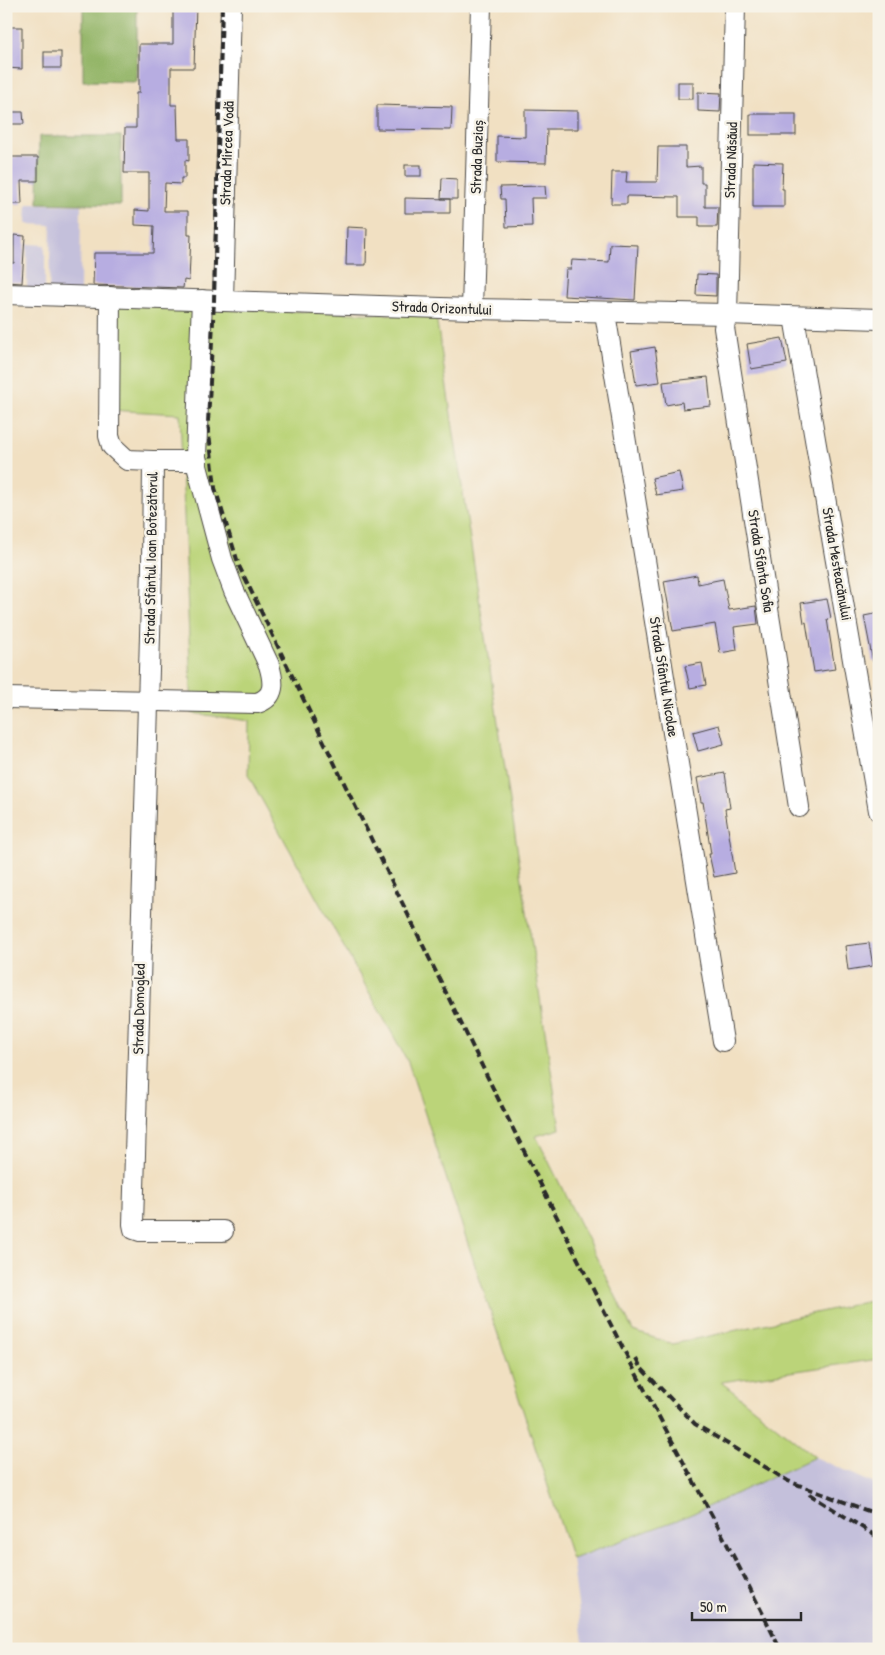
<svg xmlns="http://www.w3.org/2000/svg" width="885" height="1655" font-family="'Patrick Hand',sans-serif">
<rect width="100%" height="100%" fill="#f7f3e8"/>
<filter id="ink" filterUnits="userSpaceOnUse"><feTurbulence type="fractalNoise" baseFrequency=".02" numOctaves="2"/><feDisplacementMap in="SourceGraphic" scale="10" xChannelSelector="R" yChannelSelector="G"/><feConvolveMatrix kernelMatrix="1 2 1 2 8 2 1 2 1" color-interpolation-filters="sRGB"/></filter>
<filter id="wash" filterUnits="userSpaceOnUse"><feTurbulence type="fractalNoise" baseFrequency=".0096" numOctaves="4" result="noise"/><feDisplacementMap in="SourceGraphic" scale="20" xChannelSelector="R" yChannelSelector="G"/><feGaussianBlur stdDeviation="1.12" result="paint"/><feColorMatrix in="noise" values="0 0 0 0 0 0 0 0 0 0 0 0 0 0 0 0 0 1.4 0 .05"/><feComposite in="paint" operator="in"/></filter>
<g filter="url(#wash)">
<rect width="100%" height="100%" fill="#f1e0c2"/>
<g fill="#c4c0db">
<polygon points="27,204 81,205 80,293 49,293 51,225 26,224"/>
<polygon points="27,244 45,245 45,292 27,291"/>
<polygon points="815,1457 879,1486 879,1649 584,1649 572,1559 685,1517"/>
</g>
<polygon fill="#bbd479" stroke="#738052" points="112,305 436,316 560,1129 536,1136 633,1331 673,1344 879,1299 879,1359 721,1382 815,1457 685,1517 572,1559 408,1062 248,775 249,721 192,713 180,414 109,410"/>
<g fill="#94b669" stroke="#60704a">
<polygon points="83,6 137,6 137,82 83,81"/>
<polygon points="39,136 121,136 121,205 38,203"/>
</g>
<g id="blocks">
<g fill="#b7ade1">
<polygon points="173,6 196,6 194,68 171,68 171,105 177,105 178,139 189,139 189,161 185,160 185,178 181,178 181,184 165,183 164,211 188,211 188,235 191,235 189,281 184,280 183,288 93,285 94,253 153,253 154,226 135,225 135,210 149,211 149,173 124,173 125,128 136,128 136,93 139,93 139,44 173,44"/>
<polygon points="6,27 22,27 22,69 6,68"/>
<rect x="44" y="52" width="17" height="16"/>
<rect x="678" y="82" width="15" height="17"/>
<polygon points="698,92 721,93 720,112 698,111"/>
<polygon points="377,105 452,107 451,130 377,129"/>
<polygon points="525,110 578,111 578,129 547,129 546,163 497,162 497,136 525,137"/>
<polygon points="6,112 23,112 24,124 6,124"/>
<rect x="750" y="114" width="46" height="21"/>
<polygon points="658,147 686,147 686,167 701,166 701,183 705,183 705,207 718,207 717,227 699,227 699,217 679,217 679,197 627,196 627,204 611,204 612,172 627,172 626,182 657,182"/>
<polygon points="6,157 38,157 38,181 21,181 22,204 6,204"/>
<polygon points="753,162 783,163 782,189 784,189 784,207 753,207"/>
<rect x="405" y="165" width="16" height="11"/>
<polygon points="442,178 457,179 457,199 441,199"/>
<polygon points="545,186 546,198 531,198 532,226 506,227 505,199 501,199 500,187"/>
<polygon points="405,198 450,199 450,213 405,213"/>
<polygon points="347,227 367,228 366,265 346,265"/>
<polygon points="14,235 25,236 22,283 6,282 6,263 14,263"/>
<polygon points="610,244 638,245 635,300 564,296 566,269 571,269 572,260 609,262"/>
<polygon points="697,274 716,275 716,296 696,295"/>
<polygon points="782,338 787,363 751,369 747,344"/>
<polygon points="655,347 660,382 636,385 631,351"/>
<polygon points="708,377 711,406 683,409 682,402 666,405 663,382"/>
<polygon points="679,472 683,491 656,495 652,478"/>
<polygon points="697,575 698,584 723,579 729,610 756,606 758,624 734,627 737,650 720,653 715,624 673,631 664,581"/>
<polygon points="827,599 831,618 827,619 835,669 814,672 806,622 804,623 801,603"/>
<polygon points="879,613 879,661 873,662 864,616"/>
<polygon points="702,663 706,685 690,688 685,666"/>
<polygon points="719,725 724,744 698,751 693,732"/>
<polygon points="725,773 730,808 725,809 735,873 714,877 709,854 711,854 703,802 701,802 697,778"/>
<polygon points="869,943 873,966 848,970 845,946"/>
</g>
</g>
</g>
<g filter="url(#ink)">
<use href="#blocks" fill-opacity="0" stroke="#494642" stroke-width="1"/>
<g fill="none" stroke-linecap="round" stroke-linejoin="round">
<defs>
<g id="minor">
<polyline points="735,6 727,314 724,328 799,807"/>
<polyline points="6,294 472,309 727,314 879,319"/>
<polyline points="110,297 109,436 112,446 127,460 153,461 152,566 133,1224 134,1229 140,1231 223,1231"/>
<polyline points="223,300 231,6"/>
<polyline points="472,309 481,6"/>
<polyline points="605,313 723,1041"/>
<polyline points="794,317 879,811"/>
<polyline points="153,461 197,461"/>
<path d="M6,698l251,5c19,-6 17,-21 12,-38l-35,-74 -12,-32 -25,-93 -1,-10 6,-156"/>
</g>
</defs>
<use href="#minor" stroke="#494642" stroke-width="22"/>
<use href="#minor" stroke="#fff" stroke-width="20"/>
<g stroke="#2b2b2b" stroke-width="4" stroke-dasharray="8 4" stroke-linecap="butt">
<path d="M222,6l-8,294 -6,123 7,65 24,78c120,248 240,497 364,743 57,114 122,225 177,340"/>
<polyline points="636,1359 640,1367 695,1424 788,1481 879,1515"/>
<polyline points="809,1494 879,1538"/>
</g>
</g>
</g>
<g text-anchor="middle" stroke-width="5" stroke-linejoin="round" paint-order="stroke">
<g font-size="15" fill="#2b2b2b" stroke="#f7f3e8">
<text transform="translate(227 153) rotate(-88)" y="5">Strada Mircea Vodă</text>
<text transform="translate(477 157) rotate(-88)" y="5">Strada Buziaș</text>
<text transform="translate(731 160) rotate(-88)" y="5">Strada Năsăud</text>
<text transform="translate(442 308) rotate(2)" y="5">Strada Orizontului</text>
<text transform="translate(151 558) rotate(-89)" y="5">Strada Sfântul Ioan Botezătorul</text>
<text transform="translate(761 561) rotate(81)" y="5">Strada Sfânta Sofia</text>
<text transform="translate(837 564) rotate(80)" y="5">Strada Mesteacănului</text>
<text transform="translate(664 677) rotate(81)" y="5">Strada Sfântul Nicolae</text>
<text transform="translate(139 1009) rotate(-89)" y="5">Strada Domogled</text>
</g>
</g>
<rect width="885" height="1655" fill="none" stroke="#f7f3e8" stroke-width="25"/>
<path d="M692 1612v8h109v-8" fill="none" stroke="#2b2b2b" stroke-width="2.5"/>
<text x="700" y="1612" font-size="15" fill="#2b2b2b" stroke="#f7f3e8" stroke-width="4" paint-order="stroke">50 m</text>
</svg>
